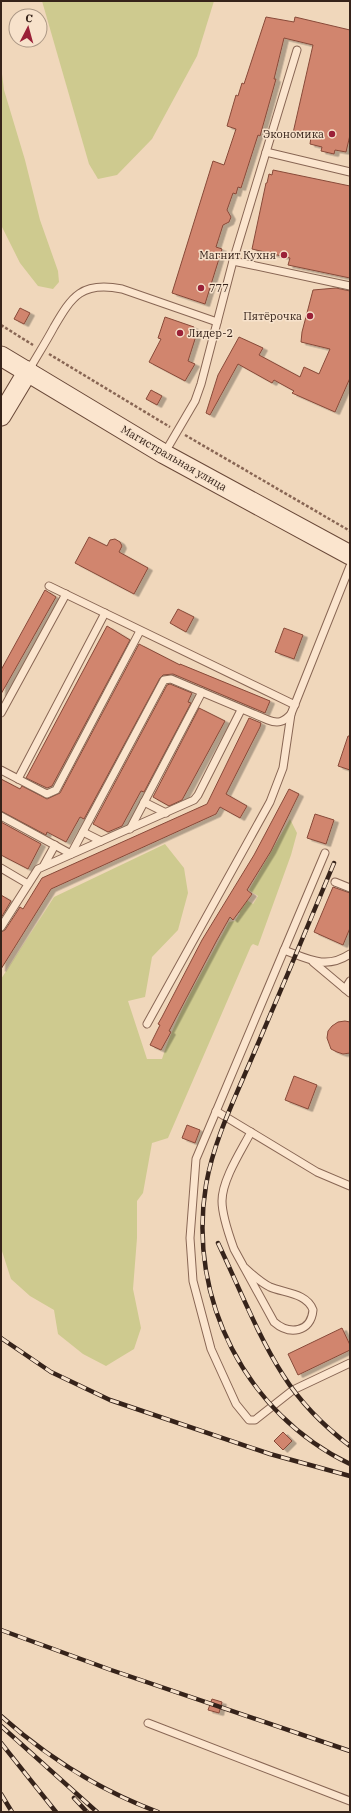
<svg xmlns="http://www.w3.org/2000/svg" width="351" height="1813" font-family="'IBM Plex Serif',serif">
<defs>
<filter id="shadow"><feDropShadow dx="4.5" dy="2.5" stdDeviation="0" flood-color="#0004"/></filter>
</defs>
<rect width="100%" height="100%" fill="#f0d7bb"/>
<g fill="#ceca8f">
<polygon points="42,1 214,1 197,56 152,139 117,175 98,179 89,164"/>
<polygon points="1,66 4,90 25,160 40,220 58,271 59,282 53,289 38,286 20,263 1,225"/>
<path d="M290,819l7,14 -6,22 -33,91 -5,-2 -2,2 -83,192 -16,5 -9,50 -6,8v37l-4,51 8,39 -7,21 -28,17 -23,-12 -25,-20 -4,-24 -24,-14 -19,-17 -10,-31v-269l53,-82 111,-53 19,24 4,25 -10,37 -26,27 -7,40 -17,4 19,58h15c15,-48 44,-92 67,-137l6,-1 5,-8 -3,-3 8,-11 8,5 5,-8 -9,-6z"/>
</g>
<g fill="#d1856e" stroke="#884a39" filter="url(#shadow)">
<polygon points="266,17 294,22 295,17 350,30 350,135 346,152 335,150 334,154 321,151 322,147 310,144 311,137 293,133 313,45 284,38 274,79 276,79 260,136 258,135 241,188 238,187 236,194 233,193 227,210 231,217 229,222 223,225 216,247 222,249 205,304 172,293 213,161 224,165 236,129 227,126 236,95 238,96 242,83 244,84"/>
<polygon points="273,170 350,186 350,278 288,265 290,258 252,249 266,183 267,183 269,174 272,175"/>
<polygon points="336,288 350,291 350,378 335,412 292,393 294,391 274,380 272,383 238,364 210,415 206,413 218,375 239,337 263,348 259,355 300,377 304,367 319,374 330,349 301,342 302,332 313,290"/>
<polygon points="20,308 30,313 24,324 14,319"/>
<polygon points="165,317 194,327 192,335 196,336 188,361 195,364 185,381 149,362 161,339 158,338"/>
<polygon points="151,390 162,396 157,405 146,399"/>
<polygon points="89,537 107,546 110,540 115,539 120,542 122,546 119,552 148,568 134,594 75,563"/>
<polygon points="45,590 56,597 1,694 1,670"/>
<polygon points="178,609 194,617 186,632 170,623"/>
<polygon points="107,626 130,640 52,786 47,788 26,778"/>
<polygon points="284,628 303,635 294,659 275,652"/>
<polygon points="139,644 180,665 180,664 270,701 265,713 173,674 163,675 160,678 84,819 80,817 66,842 47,832 46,835 1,811 1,779 20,789 22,786 47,799 60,793"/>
<polygon points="170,684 192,693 188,702 191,703 144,792 141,791 122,826 108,832 93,824 167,685"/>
<polygon points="199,708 225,721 182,800 169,806 153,797"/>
<polygon points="249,718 261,723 260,727 226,794 247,806 240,818 220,807 216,814 51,889 1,969 1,932 5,930 20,907 23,909 42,878 207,804"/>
<polygon points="348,736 350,736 350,770 338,766"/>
<polygon points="289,789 299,794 271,851 247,890 252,894 233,920 230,917 217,940 169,1031 171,1032 161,1050 150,1045 160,1025 158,1024 162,1017 202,940 254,855"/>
<polygon points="315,814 334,820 326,844 307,838"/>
<polygon points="1,822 41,844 28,869 1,855"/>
<polygon points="333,887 350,893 350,928 343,945 314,932"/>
<polygon points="1,895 11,901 1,918"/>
<polygon points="345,1021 350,1022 350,1053 343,1054 337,1052 331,1049 327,1038 328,1031 332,1026 338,1022"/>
<polygon points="294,1076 317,1085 308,1109 285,1100"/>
<polygon points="187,1125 200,1130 195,1143 182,1138"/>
<polygon points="342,1328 350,1345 350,1350 298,1375 288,1354"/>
<polygon points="283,1432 292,1441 283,1450 274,1441"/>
<polygon points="212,1699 222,1702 219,1713 208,1710"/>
</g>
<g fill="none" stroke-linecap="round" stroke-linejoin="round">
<defs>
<g id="lane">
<polyline points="266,152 350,172"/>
<polyline points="233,261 350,286"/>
<path d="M29,370c8,-14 17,-28 25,-43 18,-31 28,-46 68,-38l95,33"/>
<polyline points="164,454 195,401 201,384 233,261 297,50"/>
<polyline points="49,586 295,705"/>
<polyline points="1,713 66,594"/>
<polyline points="1,770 43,792 47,794 56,790 140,631"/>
<polyline points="18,779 105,613"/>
<polyline points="144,802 166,813"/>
<path d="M1,816l70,38 93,-174 7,-1 97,41c10,4 16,2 23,-6l59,-148"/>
<polyline points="130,829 202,692"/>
<polyline points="83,832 101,841"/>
<polyline points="325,853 196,1159 190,1238 193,1281 211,1349 236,1404 249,1420 255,1420 293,1390 350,1363"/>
<polyline points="44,865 55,845"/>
<polyline points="1,868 28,884"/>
<polyline points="335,882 350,888"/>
<polyline points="1,927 38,869 194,800 198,795 241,710"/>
<path d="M284,950c24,9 42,20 66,4"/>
<polyline points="313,962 350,993"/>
<polyline points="345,989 350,981"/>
<polyline points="147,1024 270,802 283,768 291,714"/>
<polyline points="216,1111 317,1172 350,1186"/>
<path d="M245,1268c8,7 15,14 25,19 14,6 37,6 43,23 -2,23 -24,25 -39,12l-40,-73c-5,-14 -12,-33 -12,-48 0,-21 19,-50 29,-69"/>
<polyline points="148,1723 350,1801"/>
</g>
<g id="secondary">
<polyline points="1,356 164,454 350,555"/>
<polyline points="1,416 28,371"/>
</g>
</defs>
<use href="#lane" stroke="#886654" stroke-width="9"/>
<use href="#secondary" stroke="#694838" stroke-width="21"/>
<g stroke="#886654" stroke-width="2.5" stroke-dasharray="3 2" stroke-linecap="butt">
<polyline points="1,325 33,345"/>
<polyline points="49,354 170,427"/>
<polyline points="185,435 350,531"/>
</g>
<use href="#lane" stroke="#fbe5ce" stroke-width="7"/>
<use href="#secondary" stroke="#fbe5ce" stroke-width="19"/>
<defs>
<g id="rail">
<path d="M334,863c-26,63 -53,127 -80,190 -18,43 -40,86 -48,132 -19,114 40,229 144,279"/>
<path d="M218,1243c21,44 39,91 65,132 17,27 42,52 67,71"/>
<polyline points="1,1338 51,1372 110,1400 270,1454 350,1476"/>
<polyline points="1,1630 111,1670 350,1751"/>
<path d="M1,1716c47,42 98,74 157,96"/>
<polyline points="1,1726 97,1812"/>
<polyline points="1,1743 56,1812"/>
<polyline points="1,1794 12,1812"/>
<polyline points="74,1798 87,1812"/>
</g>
</defs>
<use href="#rail" stroke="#36231a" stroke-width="4.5"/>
<use href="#rail" stroke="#f7e2cb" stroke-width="3" stroke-dasharray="9" stroke-linecap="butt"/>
</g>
<g fill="#9a2138" stroke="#f7e2cb" stroke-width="1.5">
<circle cx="332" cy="134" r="4"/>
<circle cx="284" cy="255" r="4"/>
<circle cx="201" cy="288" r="4"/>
<circle cx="310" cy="316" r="4"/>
<circle cx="180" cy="333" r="4"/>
</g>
<g text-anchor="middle" stroke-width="3" stroke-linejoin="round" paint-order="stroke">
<g font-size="11" fill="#36231a" stroke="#f7e2cb" text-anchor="end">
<text x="324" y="138">Экономика</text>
<text x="276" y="259">Магнит Кухня</text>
<text x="209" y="292" text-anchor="start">777</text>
<text x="302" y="320">Пятёрочка</text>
<text x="188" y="337" text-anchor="start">Лидер-2</text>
</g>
<g font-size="11" fill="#36231a" stroke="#f7e2cb">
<text transform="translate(174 458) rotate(30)" y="4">Магистральная улица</text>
</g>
</g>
<rect width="351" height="1813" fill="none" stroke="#36231a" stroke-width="4"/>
<g transform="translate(28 28) rotate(6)"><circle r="19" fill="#f7e2cb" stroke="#aa9684"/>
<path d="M0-3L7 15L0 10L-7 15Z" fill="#9a2138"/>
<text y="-6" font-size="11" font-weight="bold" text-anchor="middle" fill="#36231a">С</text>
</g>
</svg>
